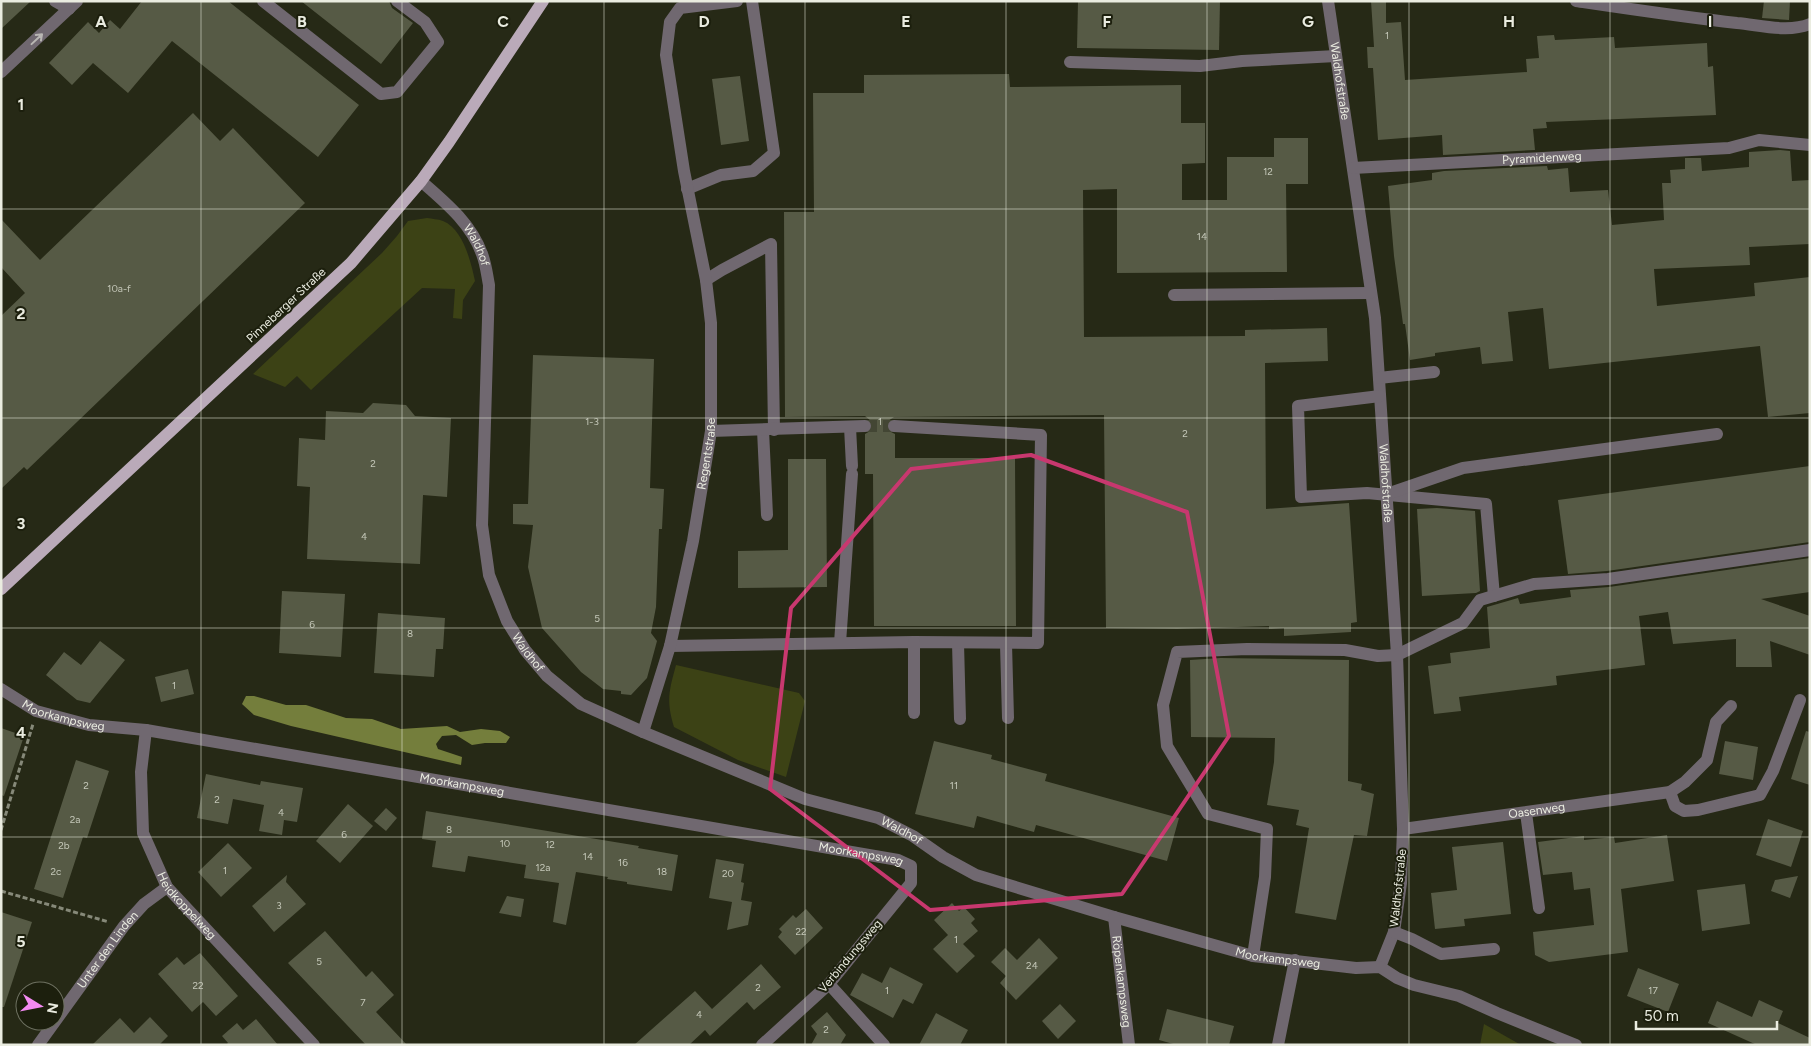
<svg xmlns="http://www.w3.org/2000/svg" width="1811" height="1046" font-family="Figtree,sans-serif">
<rect width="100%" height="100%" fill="#262916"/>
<g fill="#3c4215">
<path d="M427,218c5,1 11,1 16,3 20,8 28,41 32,60l-12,19 -1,19 -9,-1 2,-29 -33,-1 -111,102 -14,-14 -12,11 -32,-13 129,-121 15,-17 11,-15z"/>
<path d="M676,665l123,28 6,8 -19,76 -48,-17 -64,-33c-8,-26 -5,-36 2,-62z"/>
<polygon points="1484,1024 1521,1045 1480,1045"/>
</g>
<polygon fill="#747e3c" points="246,696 254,696 286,705 306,705 346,718 372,719 401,729 447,726 460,732 481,729 500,731 510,737 506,743 485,743 472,745 456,735 442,736 436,744 438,749 462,757 461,765 291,726 254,715 242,704"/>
<g fill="#565a45">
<polygon points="1,1 31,1 1,29"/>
<polygon points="142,1 228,1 359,105 318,157 172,41 128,93 93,63 72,85 49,63 88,22 99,33 110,20 120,29"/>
<polygon points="301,1 389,1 392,8 413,23 381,64"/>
<polygon points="1078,1 1220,1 1219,50 1077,48"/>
<polygon points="1371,1 1386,1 1386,23 1401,22 1405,80 1527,72 1526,59 1539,58 1537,36 1554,35 1555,40 1614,37 1615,48 1707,43 1708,67 1713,66 1716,115 1546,122 1547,128 1533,129 1535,150 1443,155 1442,135 1378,140 1373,68 1368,68 1367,47 1374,47"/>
<polygon points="1764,1 1790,1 1789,20 1762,18"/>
<polygon points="1009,74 1010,87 1181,85 1181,123 1205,123 1205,163 1182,164 1182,200 1227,200 1227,157 1274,157 1274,138 1308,138 1308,184 1286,184 1287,272 1117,273 1117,189 1083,190 1084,337 1245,336 1245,330 1327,328 1328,361 1265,363 1266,509 1349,503 1357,622 1351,623 1351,632 1284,636 1284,628 1269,629 1269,626 1177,629 1106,628 1104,415 894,417 888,421 886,426 887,430 895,434 895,458 1015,458 1016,626 874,626 873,474 865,474 865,434 872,430 872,422 865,416 785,417 784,212 814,212 813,93 864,93 864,75"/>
<polygon points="740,76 749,141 721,145 712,79"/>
<polygon points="193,113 220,141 233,128 305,203 27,470 24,467 1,489 1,316 25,293 1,267 1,219 40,260"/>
<polygon points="1780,150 1790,151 1792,181 1810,180 1810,244 1749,247 1750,265 1654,269 1657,306 1755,296 1754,283 1810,277 1810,413 1768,417 1760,346 1549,369 1543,308 1508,312 1513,361 1482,364 1480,347 1435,353 1435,356 1410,360 1405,324 1403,324 1394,256 1388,186 1432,180 1432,173 1444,171 1547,166 1548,170 1568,168 1570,192 1608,190 1612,225 1664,220 1662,183 1671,183 1670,170 1685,169 1685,158 1701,158 1702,171 1749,167 1749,152"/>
<polygon points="533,355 654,359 650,488 664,489 662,529 659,529 656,607 651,633 657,641 647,678 631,695 621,694 621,691 603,689 581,672 542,628 528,567 533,525 513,524 513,504 528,504"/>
<polygon points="373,403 406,405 415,416 451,418 447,497 423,495 420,564 307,559 310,487 297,486 299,438 325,440 326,411 363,413"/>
<polygon points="788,459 826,459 827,587 738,588 738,551 788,550"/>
<polygon points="1810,466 1810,542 1607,571 1568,574 1558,500"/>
<polygon points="1437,508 1475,511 1480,591 1476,593 1422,596 1417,509"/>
<polygon points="1810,558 1810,592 1761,599 1810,616 1810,655 1770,641 1772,667 1736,667 1736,639 1673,644 1668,612 1639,616 1645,665 1556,676 1557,685 1459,697 1461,711 1434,714 1428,666 1451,663 1450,653 1490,648 1487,607 1518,598 1520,604 1571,597 1570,590 1609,587"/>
<polygon points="282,591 345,594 341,657 279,653"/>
<polygon points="378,613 445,618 443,649 436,649 434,677 374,673"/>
<polygon points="100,641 125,660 90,703 77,700 46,675 64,652 81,665"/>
<polygon points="1221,658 1349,660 1348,781 1362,784 1361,790 1374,794 1367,836 1354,835 1336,920 1295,913 1309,828 1296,825 1299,810 1267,805 1274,762 1275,738 1191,737 1190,660"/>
<polygon points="188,669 194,694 161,702 155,677"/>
<polygon points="1,728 24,736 4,796 1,795"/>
<polygon points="1806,731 1810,732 1810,785 1791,779"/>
<polygon points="934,741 992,755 991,759 1047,774 1045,781 1179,818 1167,861 1036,825 1034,832 977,816 974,828 915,814"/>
<polygon points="1725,741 1758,747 1753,780 1719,774"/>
<polygon points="76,760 109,771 87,838 83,837 63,898 34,889"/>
<polygon points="206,774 260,785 261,781 303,788 297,822 284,820 282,835 259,831 264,805 233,799 228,824 197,818"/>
<polygon points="348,804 373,826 340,863 316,841"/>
<polygon points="386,808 397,818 386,831 374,821"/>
<polygon points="426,811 639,846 638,848 678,855 672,891 627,884 627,882 607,879 608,877 576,872 566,925 553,922 559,883 524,878 526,865 468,856 465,872 432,867 436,841 422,839"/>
<polygon points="1768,819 1803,831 1791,867 1756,855"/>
<polygon points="1667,835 1674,881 1621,889 1628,952 1549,962 1535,955 1533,932 1594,925 1590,888 1574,890 1572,872 1543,875 1538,842 1584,836 1584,840 1614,837 1615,843"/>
<polygon points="1503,842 1511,914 1464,919 1465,926 1435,929 1431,893 1457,890 1452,847"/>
<polygon points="228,843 252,868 221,897 198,872"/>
<polygon points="716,859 744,864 741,882 744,883 741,900 752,902 748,925 727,930 732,902 709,898"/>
<polygon points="287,875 286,882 306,904 274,932 252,906"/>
<polygon points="1798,876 1790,898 1771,891 1775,880"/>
<polygon points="1745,884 1750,924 1702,931 1697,890"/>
<polygon points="507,896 524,899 521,917 499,913"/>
<polygon points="952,903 959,911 964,907 975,919 971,923 978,931 963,944 975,956 957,973 933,949 948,935 934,920"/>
<polygon points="806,909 823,928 795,955 778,937 782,932 779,929 793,915 796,918"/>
<polygon points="1,912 32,922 4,1007 1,1007"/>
<polygon points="325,931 366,977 372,971 394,995 376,1012 407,1045 366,1045 288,963"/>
<polygon points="1039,938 1058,958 1016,1000 1000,983 1006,976 991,962 1005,948 1017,960"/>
<polygon points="200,953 238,996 216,1016 203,1002 192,1012 158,974 177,957 184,965"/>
<polygon points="761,964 781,987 754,1010 747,1002 710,1036 705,1030 689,1045 634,1045 695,991 712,1009"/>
<polygon points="890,967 923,984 913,1004 903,999 893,1018 850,995 862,973 882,983"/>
<polygon points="1638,968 1679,984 1668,1012 1627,996"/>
<polygon points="1759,1000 1783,1011 1778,1023 1810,1038 1810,1045 1757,1045 1708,1023 1717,1001 1752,1017"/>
<polygon points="1060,1004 1076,1021 1058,1039 1042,1021"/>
<polygon points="1167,1009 1234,1026 1229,1045 1177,1045 1159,1040"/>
<polygon points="827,1012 846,1035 840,1045 811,1045 817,1034 811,1026"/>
<polygon points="936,1013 968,1030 960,1045 919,1045"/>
<polygon points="150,1017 168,1036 159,1045 92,1045 120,1018 134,1033"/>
<polygon points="256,1019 278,1045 226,1045 228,1043 222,1036 237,1023 243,1030"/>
</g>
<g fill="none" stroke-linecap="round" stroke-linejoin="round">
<polyline stroke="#434634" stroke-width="12" stroke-dasharray="12 6" stroke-linecap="butt" points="865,426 894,426"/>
<g stroke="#868979" stroke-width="3" stroke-dasharray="5 2.5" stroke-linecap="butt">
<polyline points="1,830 33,724"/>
<polyline points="1,891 109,922"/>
</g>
<g stroke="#706870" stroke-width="12">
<polyline points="55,1 69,9"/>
<polyline points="263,1 381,94 397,92 438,42 425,22 397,1"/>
<path id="s1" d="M1328,1l47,317 22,337 6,174 -2,54 -7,49 -14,35"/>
<path d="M1576,1c54,8 107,16 161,22 23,2 51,10 73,1"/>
<polyline points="1070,62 1200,66 1242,61 1336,56"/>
<polyline points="1,72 77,1"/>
<path id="s2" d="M1353,168l376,-20 30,-8 51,5"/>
<path id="s3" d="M421,181c24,21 50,42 61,73 4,10 5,21 7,31l-7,240 7,50 18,46 18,29 22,26 34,28 62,28 162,67 73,19 35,18 30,21 33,18 138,42 139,39 103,12 24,-1 17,11 17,7 45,11 38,17 79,32"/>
<polyline points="687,189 721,175 753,171 774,153 752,1"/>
<polyline points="706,280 722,270 771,244 774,430"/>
<polyline points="1174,295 1370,293"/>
<polyline points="1379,378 1434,372"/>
<polyline points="1380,396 1298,406 1301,497 1367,493 1486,504 1494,596"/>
<polyline points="850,427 852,466"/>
<polyline points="763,430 767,515"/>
<polyline points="711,431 865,426"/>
<polyline points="1390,493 1463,468 1717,434"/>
<polyline points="840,643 852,474"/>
<polyline points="958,643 960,719"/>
<polyline points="1006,644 1008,718"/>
<polyline points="670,646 914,642 1038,643 1041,435 894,426"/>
<path id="s4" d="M1,689l35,22 53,14 57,5 752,130 13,6v17l-82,101 -67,61"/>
<polyline points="914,713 914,642"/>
<path id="s5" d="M146,730l-5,42 2,61 24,54 147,158"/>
<path id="s6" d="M643,732l27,-86 23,-105 18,-110v-108l-5,-43 -22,-109 -18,-116 4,-33 10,-14 57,-7"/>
<polyline points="1670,792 1675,806 1684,811 1698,810 1760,795 1773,771 1800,700"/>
<polyline points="1526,813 1539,908"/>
<path id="s7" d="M1403,829l267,-37 15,-10 22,-22 9,-38 15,-16"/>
<path id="s8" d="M1114,917l15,128"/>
<polyline points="1394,932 1412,939 1441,954 1494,949"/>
<polyline points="1253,956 1265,877 1267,829 1208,814 1167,746 1163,705 1177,652 1247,649 1345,650 1378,656 1397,655 1463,623 1480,600 1534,584 1608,579 1810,550"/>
<polyline points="829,984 884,1045"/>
<path id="s9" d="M38,1045l86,-119 20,-22 23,-17"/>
<polyline points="1278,1045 1295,960"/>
</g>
<polyline stroke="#baaab9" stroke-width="12" points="1,589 351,263 421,181 449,142 543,1"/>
</g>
<defs><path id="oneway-shaft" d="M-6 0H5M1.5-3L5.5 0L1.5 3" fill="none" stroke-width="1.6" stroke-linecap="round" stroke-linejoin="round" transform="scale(1.25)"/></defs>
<use stroke="#b9b7b3" href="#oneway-shaft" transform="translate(37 39) rotate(-43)"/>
<path fill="none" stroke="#c8386f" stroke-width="4" stroke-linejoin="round" d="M1031,455l156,57 42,224 -107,158 -192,16 -160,-121 21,-181 120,-139z"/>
<path fill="none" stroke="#eaece0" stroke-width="1" stroke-opacity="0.55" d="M201,1v1044M402,1v1044M604,1v1044M805,1v1044M1006,1v1044M1207,1v1044M1409,1v1044M1610,1v1044M1,209h1809M1,418h1809M1,628h1809M1,837h1809"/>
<g text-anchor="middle" stroke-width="4" stroke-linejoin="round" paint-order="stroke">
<g font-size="10" fill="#c5c8b9">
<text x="1387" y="39">1</text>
<text x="1268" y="175">12</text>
<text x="1202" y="240">14</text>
<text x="119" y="292">10a-f</text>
<text x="592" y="425">1-3</text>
<text x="880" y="425">1</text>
<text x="1185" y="437">2</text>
<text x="373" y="467">2</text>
<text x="364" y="540">4</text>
<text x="597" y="622">5</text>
<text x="312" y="628">6</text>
<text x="410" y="637">8</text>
<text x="174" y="689">1</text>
<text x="86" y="789">2</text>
<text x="954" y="789">11</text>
<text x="217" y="803">2</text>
<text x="281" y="816">4</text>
<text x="75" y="823">2a</text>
<text x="449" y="833">8</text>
<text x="344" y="838">6</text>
<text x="505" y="847">10</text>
<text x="550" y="848">12</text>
<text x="64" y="849">2b</text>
<text x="588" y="860">14</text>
<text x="623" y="866">16</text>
<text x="543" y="871">12a</text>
<text x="225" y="874">1</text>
<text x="56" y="875">2c</text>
<text x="662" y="875">18</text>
<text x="728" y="877">20</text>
<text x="279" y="909">3</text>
<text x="801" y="935">22</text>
<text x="956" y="943">1</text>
<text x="319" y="965">5</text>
<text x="1032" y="969">24</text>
<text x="198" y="989">22</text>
<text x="758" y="991">2</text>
<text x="887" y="994">1</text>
<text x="1653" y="994">17</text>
<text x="363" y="1006">7</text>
<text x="699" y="1018">4</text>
<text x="826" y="1033">2</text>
</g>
<g font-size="12" fill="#eaece0" stroke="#1c1f0d">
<text dy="4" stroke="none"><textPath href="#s1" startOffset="81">Waldhofstraße</textPath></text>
<text dy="4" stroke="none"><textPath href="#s2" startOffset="189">Pyramidenweg</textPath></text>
<text dy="4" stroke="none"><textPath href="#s3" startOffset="86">Waldhof</textPath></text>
<text transform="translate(286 305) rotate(-43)" y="4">Pinneberger Straße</text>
<text dy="4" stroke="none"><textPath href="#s6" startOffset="286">Regentstraße</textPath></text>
<text dy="4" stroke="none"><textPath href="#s1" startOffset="486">Waldhofstraße</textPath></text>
<text dy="4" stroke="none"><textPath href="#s3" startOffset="506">Waldhof</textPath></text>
<text dy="4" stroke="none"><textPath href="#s4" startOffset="69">Moorkampsweg</textPath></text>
<text dy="4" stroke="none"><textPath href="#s4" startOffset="474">Moorkampsweg</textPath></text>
<text dy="4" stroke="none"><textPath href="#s7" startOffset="135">Oasenweg</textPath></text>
<text dy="4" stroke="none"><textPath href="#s3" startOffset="926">Waldhof</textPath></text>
<text dy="4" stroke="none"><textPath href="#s4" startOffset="879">Moorkampsweg</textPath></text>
<text transform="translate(1398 888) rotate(-84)" y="4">Waldhofstraße</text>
<text dy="4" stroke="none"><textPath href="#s5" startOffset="189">Heidkoppelweg</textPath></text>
<text dy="4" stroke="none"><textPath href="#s9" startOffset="118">Unter den Linden</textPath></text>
<text transform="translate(850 956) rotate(-50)" y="4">Verbindungsweg</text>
<text dy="4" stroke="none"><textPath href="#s3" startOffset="1326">Moorkampsweg</textPath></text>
<text dy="4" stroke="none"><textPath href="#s8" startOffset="65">Röpenkampsweg</textPath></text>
</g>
</g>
<g font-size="16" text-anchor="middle" font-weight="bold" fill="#eaece0" stroke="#1c1f0d" stroke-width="4" stroke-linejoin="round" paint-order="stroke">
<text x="101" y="27">A</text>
<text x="302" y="27">B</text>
<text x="503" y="27">C</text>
<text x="704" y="27">D</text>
<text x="906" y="27">E</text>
<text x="1107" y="27">F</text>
<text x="1308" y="27">G</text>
<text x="1509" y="27">H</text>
<text x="1710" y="27">I</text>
<text x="21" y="110">1</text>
<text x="21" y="319">2</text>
<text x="21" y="529">3</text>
<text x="21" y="738">4</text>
<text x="21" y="947">5</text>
</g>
<rect width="1811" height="1046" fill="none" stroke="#eaece0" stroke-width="5"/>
<g transform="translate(40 1006) rotate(100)"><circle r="24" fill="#1c1f0d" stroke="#6e7161"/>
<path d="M0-4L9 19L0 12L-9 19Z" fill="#f38af2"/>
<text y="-8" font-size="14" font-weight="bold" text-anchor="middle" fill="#eaece0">N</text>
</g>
<path d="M1636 1021v8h141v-8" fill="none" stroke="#eaece0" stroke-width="2.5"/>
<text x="1644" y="1021" font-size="15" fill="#eaece0" stroke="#1c1f0d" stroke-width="4" paint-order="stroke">50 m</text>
</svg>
